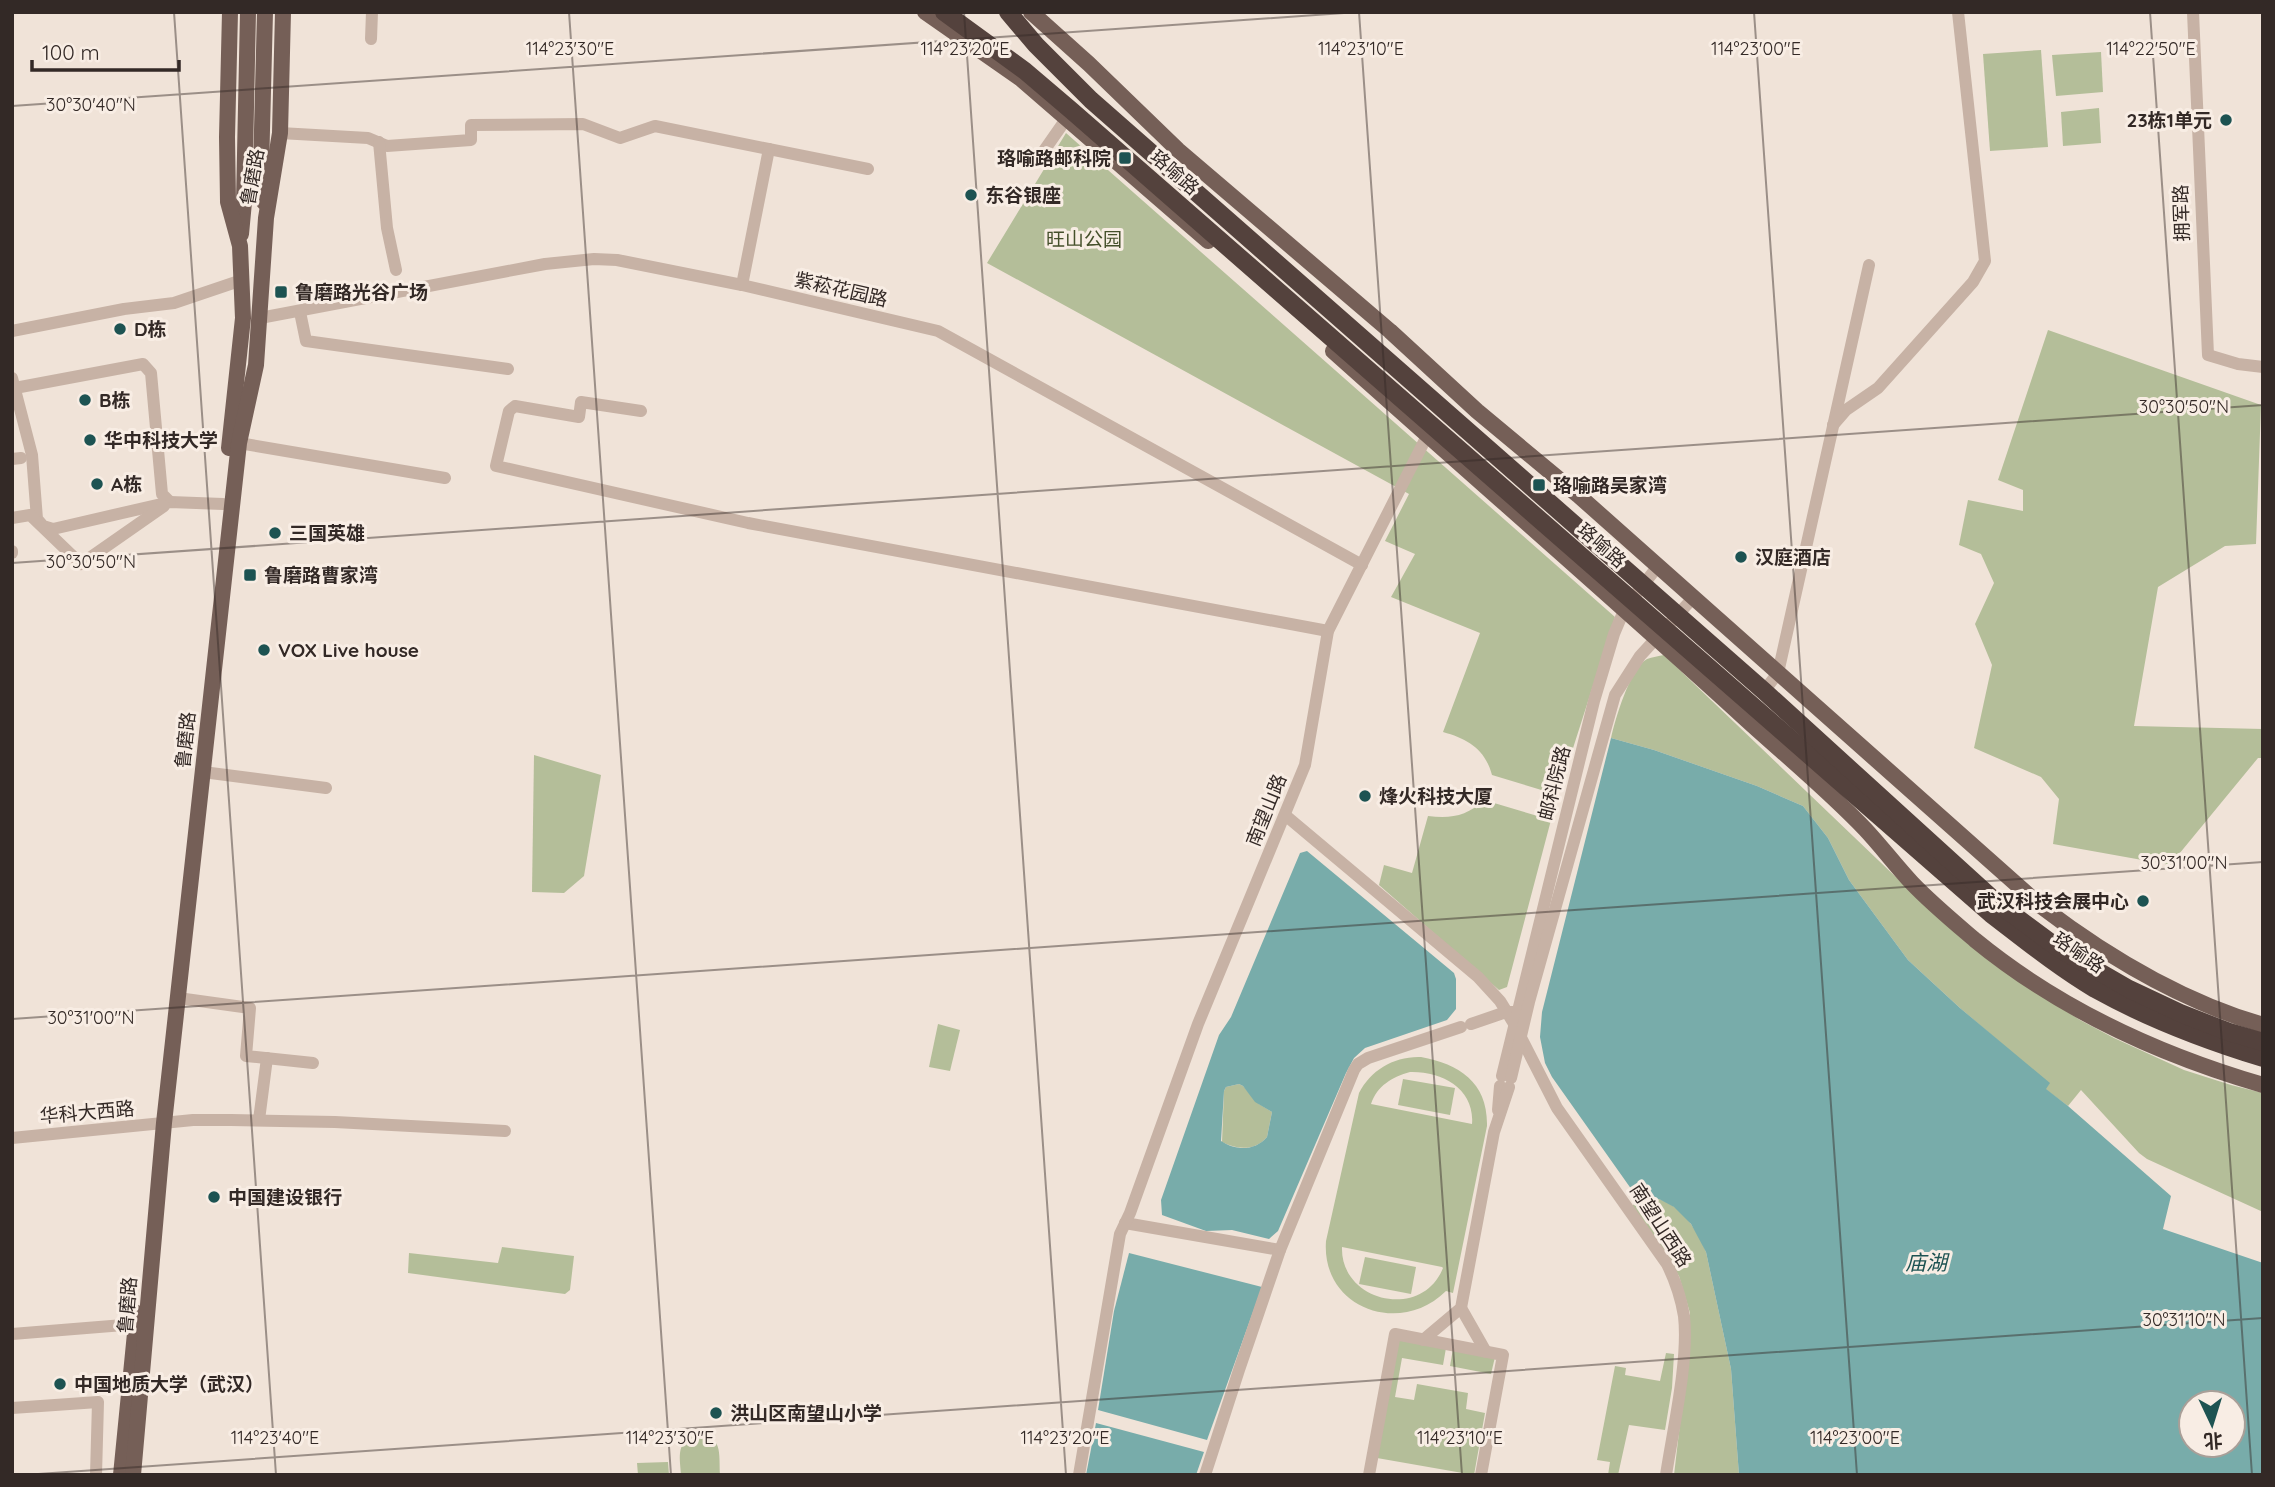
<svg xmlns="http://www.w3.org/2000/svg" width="2275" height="1487" font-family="Quicksand,'Noto Sans SC',sans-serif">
<rect width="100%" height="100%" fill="#f0e3d8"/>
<g fill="#b4be99" fill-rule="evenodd">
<polygon points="2041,50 2048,147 1990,151 1983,54"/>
<polygon points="2101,52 2103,92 2056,96 2052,55"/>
<polygon points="2099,108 2101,143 2063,146 2061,112"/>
<path d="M1066,133l549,484 -57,178 -66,-20c-7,-26 -24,-36 -49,-43l37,-99 -89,-36 24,-43 -30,-13 24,-47 -422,-231z"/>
<polygon points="2048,330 2261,405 2256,544 2225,546 2158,587 2134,726 2263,729 2263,758 2258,758 2170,865 2053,844 2059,799 2041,777 1974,748 1992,665 1975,624 1994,583 1981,554 1959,545 1968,500 2023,511 2023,490 1998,480"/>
<path d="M1664,655l260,249 72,62 84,54 34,18 70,32 47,15 32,8v119l-116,-53 -8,-6 -58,-63 -13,16 -23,-17 4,-5 -89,-76 -52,-48 -59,-80 -21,-42 -25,-32 -46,-20 -103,-36 -43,-12c4,-18 19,-70 36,-79 5,-2 12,-3 17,-4z"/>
<polygon points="534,755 601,775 584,876 564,893 532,892"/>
<path d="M1484,800l67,20 -44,167 -8,3 -120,-105 5,-20 28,8 16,-57c23,3 39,0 56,-16z"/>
<polygon points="938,1024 960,1030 950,1071 929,1067"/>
<path d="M1421,1057c39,7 67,26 66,69l-34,167 -7,-2c-46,46 -125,17 -120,-50l33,-148c12,-23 35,-37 62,-36zM1410,1072c32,-1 65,17 62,52l-101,-20c6,-18 21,-27 39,-32zM1342,1247l100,20 1,1c-21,53 -103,34 -101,-21z"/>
<polygon points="1403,1079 1455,1088 1450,1115 1398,1105"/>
<path d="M1239,1084l4,2 16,18 13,8 -5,25c-12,14 -29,13 -45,5l2,-51 2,-4z"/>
<path d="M1659,1199c24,8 38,31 47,53l25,117 8,106h-65l15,-128 1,-34 -11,-37 -47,-70 7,-6z"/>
<polygon points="502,1247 574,1256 570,1290 565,1294 408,1273 409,1253 498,1263"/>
<polygon points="1365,1257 1416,1267 1411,1294 1359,1284"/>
<polygon points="1397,1340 1446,1348 1443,1365 1402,1358 1395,1397 1414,1400 1417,1384 1468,1393 1466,1409 1485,1413 1474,1475 1377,1458"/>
<polygon points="1453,1349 1495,1357 1491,1374 1450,1366"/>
<polygon points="1666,1353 1674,1354 1672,1388 1665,1430 1629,1425 1618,1475 1608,1475 1610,1462 1597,1460 1615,1366 1626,1368 1625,1375 1660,1381"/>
<path d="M692,1436c31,-3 27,14 28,39h-39c-1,-17 -5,-30 11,-39z"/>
<polygon points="668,1462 669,1475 638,1475 637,1463"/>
</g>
<g fill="#78acaa" fill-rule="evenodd">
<path d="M1611,738l43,12 103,36 46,20 25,32 21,42 59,80 52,48 90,75 -4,6 22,17 103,90 -8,33 100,34v212h-524l-8,-106 -25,-117 -15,-28 -17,-17 -15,-8 -20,1 -87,-123 -7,-14 -5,-26 2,-25zM2191,1403h42v42h-42z"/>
<path d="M1307,851l147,122 2,6v30l-9,11 -82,28 -11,10 -8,15 -68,158 -9,8 -37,-9 -26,1 -44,-16 -1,-15 58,-165 12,-18 69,-164zM1239,1084l4,2 12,16 17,10 -5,25c-12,14 -31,14 -46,4l3,-50 2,-4z"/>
<polygon points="1129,1253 1262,1287 1207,1440 1098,1410 1114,1311"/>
<polygon points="1096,1423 1204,1452 1196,1475 1086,1475"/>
</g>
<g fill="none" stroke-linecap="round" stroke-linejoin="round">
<g stroke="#c7b2a5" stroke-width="12">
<polyline points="2193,12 2208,355 2238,364 2263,367"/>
<polyline points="371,39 372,12"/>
<polyline points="280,133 368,138 387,146 471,140 471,125 583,124 620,138 655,126 868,169"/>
<polyline points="379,142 387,228 396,270"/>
<polyline points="1041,155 1071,112"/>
<polyline points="742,285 769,149"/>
<polyline points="300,312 306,341 508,369"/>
<polyline points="260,318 545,264 594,259 617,260 742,285 938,331 1362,565"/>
<polyline points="12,331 124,309 174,303 242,280"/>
<polyline points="12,378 32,455 37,519 43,526 53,529 170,502 223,504"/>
<polyline points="15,388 143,364 151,373 162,494 170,502"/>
<polyline points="641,411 581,402 579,417 515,406 509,411 496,466 748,523 1328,631"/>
<polyline points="1833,425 1846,410 1878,388 1973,282 1985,261 1958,12"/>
<polyline points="239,443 445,478"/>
<polyline points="12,459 21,458"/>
<polyline points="12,518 30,515 81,564 164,506"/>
<polyline points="12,551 12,553"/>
<polyline points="1764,691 1778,673 1869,265"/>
<polyline points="203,772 326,788"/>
<path d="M1285,815l193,162 22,24 13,21 44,86 110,156c8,16 14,34 17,52 5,44 -11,113 -18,159"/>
<polyline points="178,998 250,1008 246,1056 313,1063"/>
<polyline points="1471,1024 1506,1012 1514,1012"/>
<polyline points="1502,1076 1594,701 1614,634 1625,608 1658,566"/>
<polyline points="1511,1078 1529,1002 1615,695 1640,656 1693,598"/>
<polyline points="1498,1110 1500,1086"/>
<polyline points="259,1120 267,1058"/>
<polyline points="12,1138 193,1120 231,1120 335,1122 505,1131"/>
<polyline points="1125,1223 1280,1250"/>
<polyline points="1461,1308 1486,1352"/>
<polyline points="12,1334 136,1324"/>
<polyline points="1423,1340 1461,1308 1494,1132 1509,1087"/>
<polyline points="12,1408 98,1402 96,1475"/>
<polyline points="1079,1475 1120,1234 1130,1213 1198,1024 1305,765 1328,631 1431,428"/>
<polyline points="1205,1475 1239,1370 1280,1250 1354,1070 1358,1064 1368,1058 1461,1027"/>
<polyline points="1369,1475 1395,1334 1503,1355 1481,1475"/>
</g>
<g stroke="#755f57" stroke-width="16">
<polyline points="925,12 1021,79 1208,241"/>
<path d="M1031,12l58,52 89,86 212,181 87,80 101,84 464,412c67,51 139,94 221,118"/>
<polyline points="264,202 261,169 265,12"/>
<polyline points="241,234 244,202 248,12"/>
<path d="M1333,351c134,120 270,238 404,360 42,39 88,76 128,118 16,17 31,37 47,54 19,20 42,39 63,57 83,68 185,115 288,145"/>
<polyline points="229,448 243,318 240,246 228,202 227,137 230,12"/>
<polyline points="121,1475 137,1313"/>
<polyline points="133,1475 164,1123 239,443 256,365 266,218 280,133 283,12"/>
</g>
<g stroke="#54423d" stroke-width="18">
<path d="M944,12l81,59 47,40 919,803c34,26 67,53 104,75 54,30 109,51 168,69"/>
<polyline points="1008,12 1036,45 1091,100 1764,691 1996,902 2058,948 2129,989 2180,1013 2229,1032 2263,1042"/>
</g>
</g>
<path fill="none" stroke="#332926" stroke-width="2" stroke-opacity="0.45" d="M174,12l102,1463M569,12l102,1463M964,12l102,1463M1359,12l103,1463M1754,12l103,1463M2150,12l102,1463M12,106l1346,-94M12,563l2251,-158M12,1019l2251,-157M24,1475l2239,-157"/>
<g fill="#1d5352" stroke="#f8ede4" stroke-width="2.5">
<circle cx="2226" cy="120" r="7"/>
<rect x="1118" y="151" width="14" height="14" rx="3.5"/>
<circle cx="971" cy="195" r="7"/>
<rect x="274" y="285" width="14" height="14" rx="3.5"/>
<circle cx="120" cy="329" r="7"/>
<circle cx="85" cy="400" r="7"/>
<circle cx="90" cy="440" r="7"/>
<circle cx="97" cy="484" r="7"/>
<rect x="1532" y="478" width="14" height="14" rx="3.5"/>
<circle cx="275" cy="533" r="7"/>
<circle cx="1741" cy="557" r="7"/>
<rect x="243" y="568" width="14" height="14" rx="3.5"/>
<circle cx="264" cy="650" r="7"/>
<circle cx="1365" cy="796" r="7"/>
<circle cx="2143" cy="901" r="7"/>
<circle cx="214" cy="1197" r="7"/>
<circle cx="60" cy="1384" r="7"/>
<circle cx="716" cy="1413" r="7"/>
</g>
<g text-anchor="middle" stroke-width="6" stroke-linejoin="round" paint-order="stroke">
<g font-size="19" font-weight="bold" fill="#332926" stroke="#f8ede4" text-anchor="start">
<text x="2212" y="127" text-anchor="end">23栋1单元</text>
<text x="1111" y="165" text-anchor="end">珞喻路邮科院</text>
<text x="985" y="202">东谷银座</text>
<text x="295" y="299">鲁磨路光谷广场</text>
<text x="134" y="336">D栋</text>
<text x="99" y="407">B栋</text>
<text x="104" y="447">华中科技大学</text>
<text x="111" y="491">A栋</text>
<text x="1553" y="492">珞喻路吴家湾</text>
<text x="289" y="540">三国英雄</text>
<text x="1755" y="564">汉庭酒店</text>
<text x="264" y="582">鲁磨路曹家湾</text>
<text x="278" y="657">VOX Live house</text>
<text x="1379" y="803">烽火科技大厦</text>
<text x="2129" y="908" text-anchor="end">武汉科技会展中心</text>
<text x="228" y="1204">中国建设银行</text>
<text x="74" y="1391">中国地质大学（武汉）</text>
<text x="730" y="1420">洪山区南望山小学</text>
</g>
<g font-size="19" fill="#332926" stroke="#f8ede4">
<text transform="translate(1175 172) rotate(41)" y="7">珞喻路</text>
<text transform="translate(252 177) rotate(-80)" y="7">鲁磨路</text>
<text transform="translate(2181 213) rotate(-92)" y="7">拥军路</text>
<text transform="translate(841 289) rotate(13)" y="7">紫菘花园路</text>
<text transform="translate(1602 545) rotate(41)" y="7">珞喻路</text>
<text transform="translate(185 740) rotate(-84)" y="7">鲁磨路</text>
<text transform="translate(1554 783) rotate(-76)" y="7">邮科院路</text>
<text transform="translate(1266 810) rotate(-68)" y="7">南望山路</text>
<text transform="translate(2079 952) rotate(34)" y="7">珞喻路</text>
<text transform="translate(87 1112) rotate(-5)" y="7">华科大西路</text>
<text transform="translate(1661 1225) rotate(57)" y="7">南望山西路</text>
<text transform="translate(127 1305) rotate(-85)" y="7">鲁磨路</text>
</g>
<g font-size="19" fill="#45502b" stroke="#f8ede4">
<text x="1084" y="246">旺山公园</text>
</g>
<g font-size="21" font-style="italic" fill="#1d5352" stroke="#f8ede4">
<text x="1926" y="1270">庙湖</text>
</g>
</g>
<g font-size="18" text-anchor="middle" fill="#332926" stroke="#f8ede4" stroke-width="6" stroke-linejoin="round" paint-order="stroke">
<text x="570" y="55">114°23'30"E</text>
<text x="965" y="55">114°23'20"E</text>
<text x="1361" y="55">114°23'10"E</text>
<text x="1756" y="55">114°23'00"E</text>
<text x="2151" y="55">114°22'50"E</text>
<text x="91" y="111">30°30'40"N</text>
<text x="2184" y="413">30°30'50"N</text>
<text x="91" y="568">30°30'50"N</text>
<text x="2184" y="869">30°31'00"N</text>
<text x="91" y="1024">30°31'00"N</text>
<text x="2184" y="1326">30°31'10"N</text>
<text x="275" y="1444">114°23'40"E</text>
<text x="670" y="1444">114°23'30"E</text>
<text x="1065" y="1444">114°23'20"E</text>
<text x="1460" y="1444">114°23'10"E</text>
<text x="1855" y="1444">114°23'00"E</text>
</g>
<rect width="2275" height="1487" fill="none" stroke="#332926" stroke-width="28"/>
<g transform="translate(2212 1424) rotate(176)"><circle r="33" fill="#f8ede4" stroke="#a99f98" stroke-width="2"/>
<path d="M0-5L12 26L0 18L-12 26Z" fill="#1d5352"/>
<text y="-10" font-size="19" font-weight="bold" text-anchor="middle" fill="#332926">北</text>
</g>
<path d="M32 60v10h147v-10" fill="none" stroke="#332926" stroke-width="3.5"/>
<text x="42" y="60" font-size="21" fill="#332926" stroke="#f8ede4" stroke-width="5" paint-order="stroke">100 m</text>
</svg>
